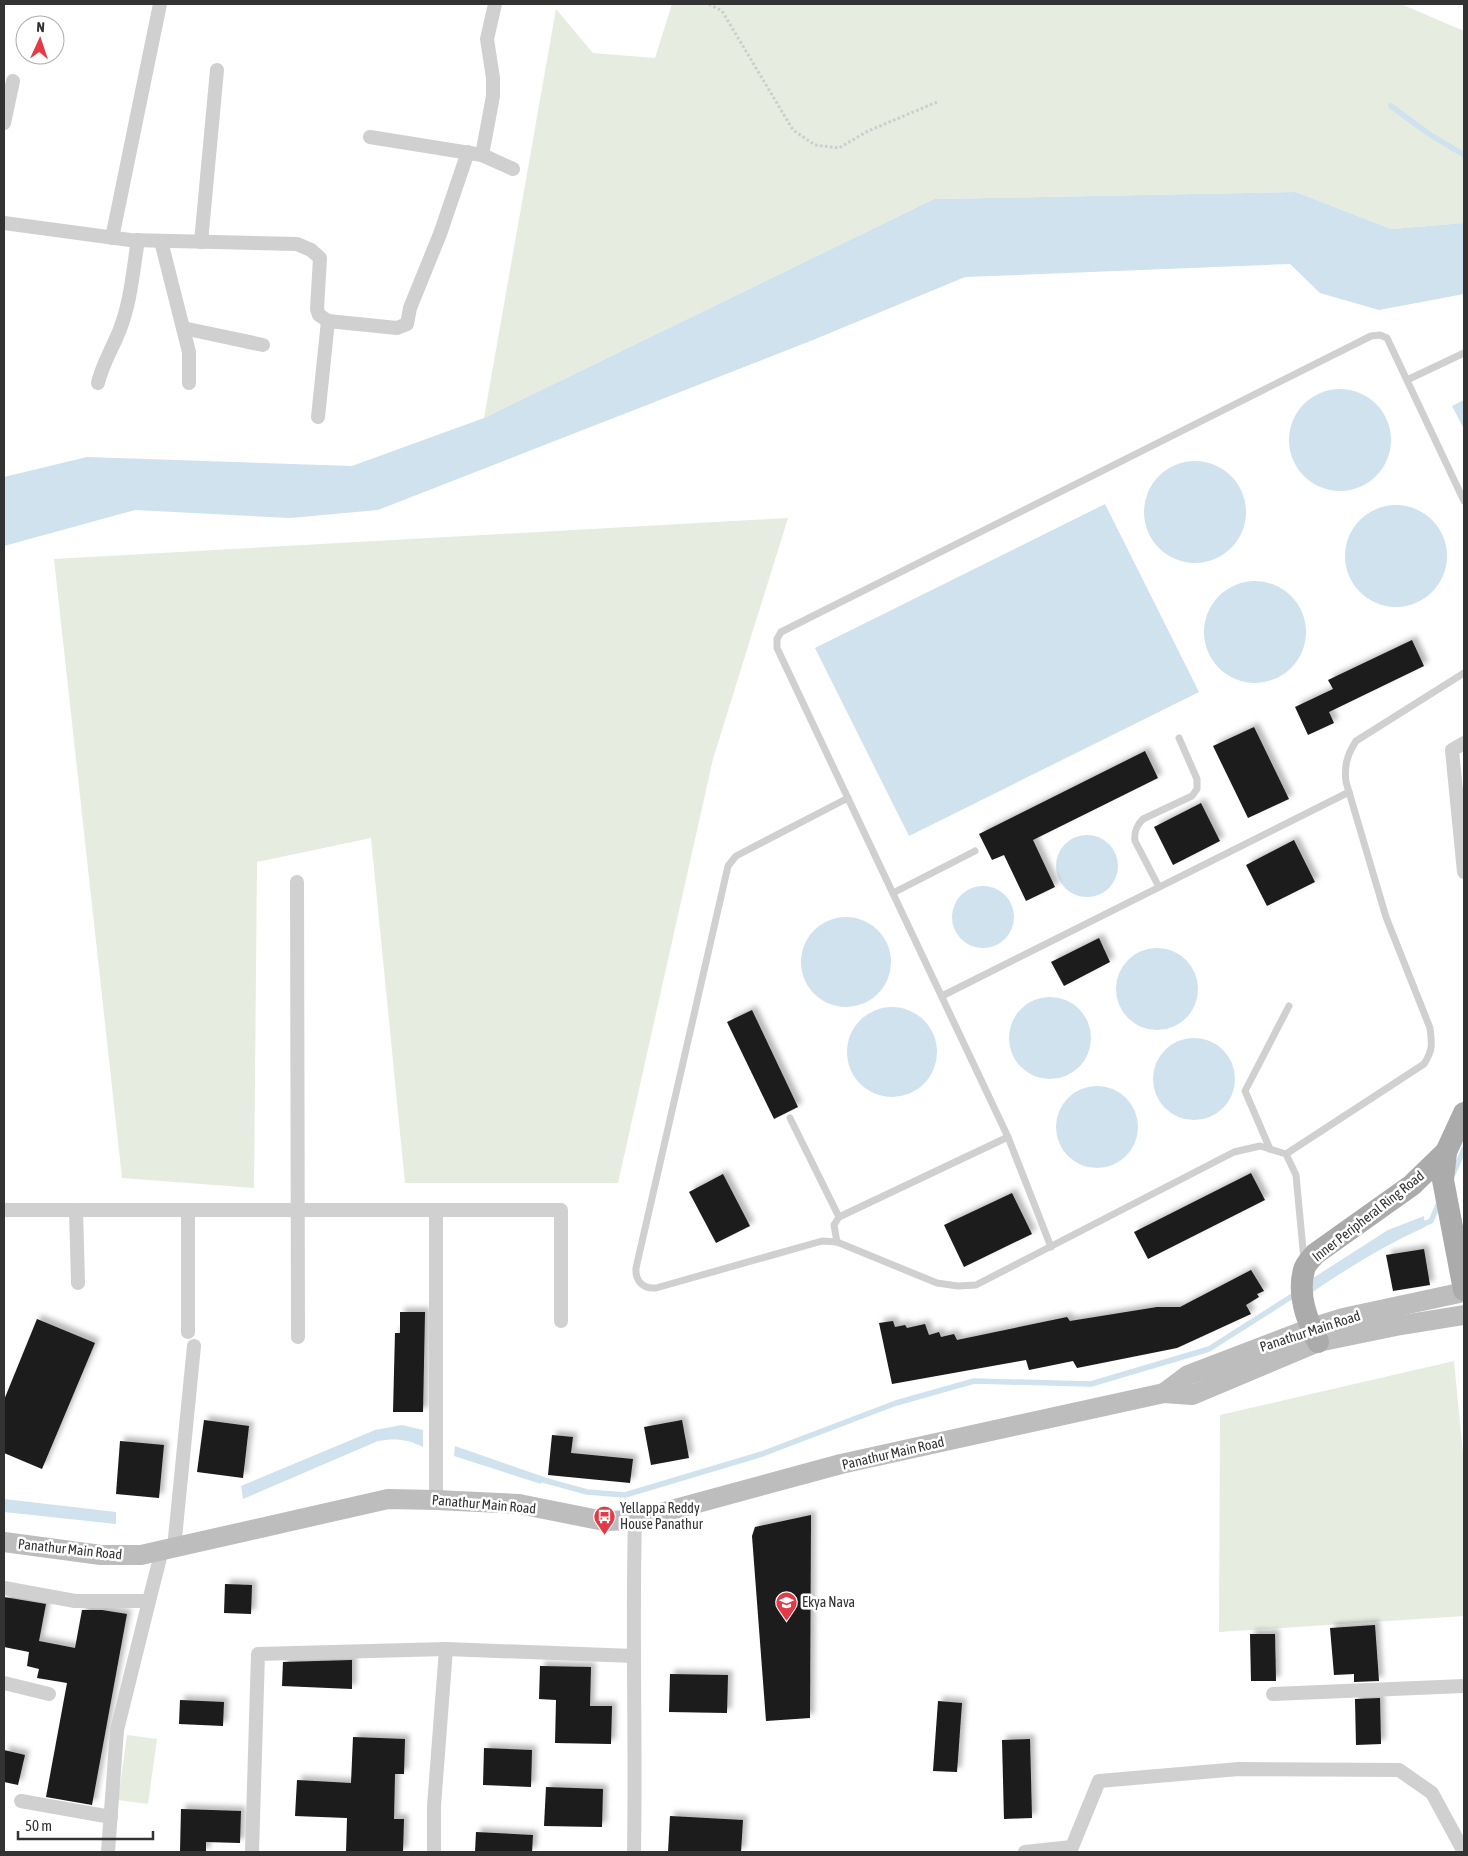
<svg xmlns="http://www.w3.org/2000/svg" width="1468" height="1856" font-family="'Asap Condensed',sans-serif">
<defs>
<filter id="shadow"><feDropShadow dx="4.5" dy="-4.5" stdDeviation="2.5" flood-color="#0004"/></filter>
</defs>
<rect width="100%" height="100%" fill="#fff"/>
<g fill="#e6ecdf">
<polygon points="672,4 1401,4 1464,31 1464,223 1391,229 1296,192 934,199 484,418 556,9 593,53 655,58"/>
<polygon points="788,518 713,759 618,1183 405,1183 371,838 257,862 254,1188 122,1178 54,559"/>
<polygon points="1454,1361 1464,1465 1464,1616 1219,1632 1220,1415"/>
<polygon points="127,1735 157,1739 148,1804 118,1800"/>
</g>
<g fill="#cfe2ee">
<polygon points="1296,192 1391,229 1464,223 1464,294 1379,310 1320,293 1290,264 965,277 813,340 378,510 290,518 135,510 4,546 4,477 87,457 352,466 484,418 934,199"/>
<circle cx="1340" cy="440" r="51"/>
<polygon points="1464,400 1464,429 1452,406"/>
<circle cx="1195" cy="512" r="51"/>
<polygon points="1105,504 1199,692 909,836 815,648"/>
<circle cx="1396" cy="556" r="51"/>
<circle cx="1255" cy="632" r="51"/>
<circle cx="1087" cy="866" r="31"/>
<circle cx="983" cy="917" r="31"/>
<circle cx="846" cy="962" r="45"/>
<circle cx="1157" cy="989" r="41"/>
<circle cx="1050" cy="1038" r="41"/>
<circle cx="892" cy="1052" r="45"/>
<circle cx="1194" cy="1079" r="41"/>
<circle cx="1097" cy="1127" r="41"/>
<path d="M1424,1216l1,11c-40,18 -77,41 -114,66l-1,-13 78,-50z"/>
<path d="M402,1425l21,5v17c-15,-8 -29,-9 -45,-6l-135,58 -2,-13 134,-56z"/>
<polygon points="455,1446 544,1477 541,1484 454,1456"/>
<polygon points="4,1499 116,1512 116,1524 4,1512"/>
</g>
<g fill="none" stroke-linecap="round" stroke-linejoin="round">
<g stroke="#cfe2ee" stroke-width="5.5">
<polyline points="1391,106 1429,134 1464,155"/>
<polyline points="1453,1174 1464,1149"/>
<polyline points="1418,1226 1431,1221 1439,1203"/>
<polyline points="536,1478 587,1492 625,1495 762,1454 896,1403 974,1381 1091,1384 1209,1349 1297,1293"/>
</g>
</g>
<g fill="#1a1a1a" filter="url(#shadow)">
<polygon points="1412,640 1424,666 1329,712 1334,723 1308,735 1295,707 1333,689 1328,680"/>
<polygon points="1254,727 1289,799 1248,818 1213,746"/>
<polygon points="1145,751 1158,778 1033,840 1055,887 1026,901 1004,855 992,860 979,834"/>
<polygon points="1201,803 1220,841 1173,865 1154,827"/>
<polygon points="1294,840 1315,882 1267,906 1246,865"/>
<polygon points="1099,938 1110,962 1064,986 1051,962"/>
<polygon points="752,1010 798,1107 774,1119 727,1022"/>
<polygon points="1251,1173 1265,1200 1148,1259 1134,1232"/>
<polygon points="723,1174 750,1226 716,1243 689,1192"/>
<polygon points="1012,1193 1032,1234 964,1267 944,1225"/>
<polygon points="1424,1249 1430,1285 1393,1291 1386,1255"/>
<polygon points="1251,1270 1264,1291 1257,1294 1259,1297 1246,1305 1251,1314 1177,1348 1077,1368 1073,1361 1029,1370 1026,1360 892,1384 879,1323 893,1321 895,1327 905,1325 907,1328 925,1324 929,1335 939,1332 941,1337 954,1334 957,1340 1067,1317 1070,1321 1157,1307 1180,1307"/>
<polygon points="400,1312 425,1312 423,1412 393,1412 395,1333 400,1333"/>
<polygon points="37,1319 95,1343 42,1469 4,1453 4,1400"/>
<polygon points="204,1420 249,1426 243,1478 197,1472"/>
<polygon points="682,1420 689,1458 651,1465 644,1427"/>
<polygon points="552,1435 573,1437 571,1453 633,1459 630,1483 548,1475"/>
<polygon points="120,1441 164,1445 159,1498 116,1494"/>
<polygon points="811,1515 810,1718 766,1721 752,1536 755,1527"/>
<polygon points="225,1584 252,1585 251,1614 224,1613"/>
<polygon points="4,1597 46,1604 39,1641 75,1648 82,1610 102,1610 127,1614 92,1805 46,1797 67,1683 37,1678 39,1669 27,1666 29,1652 4,1647"/>
<polygon points="1375,1625 1379,1681 1354,1682 1354,1674 1334,1675 1330,1628"/>
<polygon points="1250,1634 1275,1634 1276,1681 1251,1681"/>
<polygon points="352,1660 352,1689 282,1686 283,1662"/>
<polygon points="540,1666 591,1667 590,1706 612,1706 611,1744 555,1743 556,1700 539,1699"/>
<polygon points="670,1674 728,1675 727,1713 669,1712"/>
<polygon points="1380,1698 1381,1744 1356,1745 1355,1699"/>
<polygon points="180,1700 224,1702 223,1726 179,1724"/>
<polygon points="938,1701 962,1703 957,1772 933,1771"/>
<polygon points="353,1737 405,1739 404,1774 395,1774 394,1819 404,1819 403,1852 346,1852 347,1818 295,1816 297,1780 351,1783"/>
<polygon points="1030,1739 1032,1818 1004,1819 1002,1740"/>
<polygon points="484,1748 532,1750 531,1787 483,1785"/>
<polygon points="4,1750 25,1755 18,1785 4,1782"/>
<polygon points="546,1787 603,1789 602,1827 544,1826"/>
<polygon points="181,1809 241,1811 240,1843 206,1842 206,1852 180,1852"/>
<polygon points="670,1816 743,1820 741,1852 668,1852"/>
<polygon points="476,1832 533,1835 532,1852 475,1852"/>
</g>
<g fill="none" stroke-linecap="round" stroke-linejoin="round">
<polyline stroke="#cdcdcd" stroke-width="3" stroke-dasharray="2.5 2.5" stroke-linecap="butt" points="709,4 722,11 793,130 815,145 839,148 868,131 937,102"/>
<g stroke="#d0d0d0" stroke-width="7">
<polyline points="1407,380 1464,353"/>
<path d="M848,798l-112,58 -8,10 -92,402c-1,13 7,21 20,20l166,-47 15,1 100,41 21,3 18,-1 258,-133 26,-6 26,8 10,21 8,85"/>
<path d="M1159,887l-24,-46c-1,-9 1,-15 8,-22l49,-23 5,-7v-10l-18,-41"/>
<polyline points="893,893 975,851"/>
<polyline points="942,996 1349,792"/>
<polyline points="790,1118 839,1217"/>
<polyline points="1270,1149 1245,1091 1289,1006"/>
<path d="M1286,1154l138,-90c9,-14 8,-20 6,-36l-44,-111 -40,-135c-2,-16 1,-27 10,-41l108,-68"/>
<polyline points="837,1242 834,1225 839,1217 1008,1137"/>
<polyline points="1051,1247 1008,1137 777,648 777,639 781,632 1371,336 1380,335 1387,338 1464,501"/>
</g>
<g stroke="#d0d0d0" stroke-width="14">
<polyline points="4,123 13,81"/>
<polyline points="370,137 482,155 513,169"/>
<polyline points="482,155 493,96 493,78 487,39 495,4"/>
<polyline points="4,223 130,240 297,244 311,250 320,258 317,309 319,315 328,321 397,328 407,324 410,308 440,234 468,152"/>
<polyline points="112,238 160,4"/>
<polyline points="161,241 189,352 189,383"/>
<polyline points="201,242 217,70"/>
<polyline points="183,328 263,345"/>
<path d="M98,383c5,-21 15,-35 22,-54 11,-28 13,-59 18,-89"/>
<polyline points="318,417 328,321"/>
<polyline points="1464,743 1452,750 1464,872"/>
<polyline points="297,882 298,1337"/>
<polyline points="4,1210 561,1210 561,1321"/>
<polyline points="76,1210 78,1283"/>
<polyline points="188,1210 188,1332"/>
<polyline points="436,1210 436,1500"/>
<polyline points="174,1548 194,1346"/>
<polyline points="4,1588 75,1601 149,1601 117,1730 108,1852"/>
<polyline points="149,1601 162,1550"/>
<polyline points="4,1683 49,1694"/>
<polyline points="1273,1694 1464,1686"/>
<polyline points="21,1801 111,1817"/>
<polyline points="252,1852 258,1654 446,1649 634,1656"/>
<polyline points="434,1852 434,1806 446,1649"/>
<path d="M634,1852c2,-111 -2,-221 1,-332"/>
<polyline points="1025,1852 1072,1847 1099,1781 1239,1769 1399,1770 1432,1793 1464,1852"/>
</g>
<g stroke="#bdbdbd" stroke-width="20">
<polyline points="1164,1393 1188,1375 1311,1328 1343,1318 1464,1292"/>
<polyline points="4,1542 101,1555 141,1555 388,1499 436,1500 519,1504 604,1521 635,1520 841,1464 1164,1393 1192,1395 1318,1342 1396,1326 1464,1315"/>
</g>
<g stroke="#ababab" stroke-width="22">
<polyline points="1464,1113 1446,1152 1443,1180 1464,1290"/>
<path d="M1318,1342c-11,-22 -21,-47 -14,-72 1,-6 8,-12 11,-16l97,-69 34,-33"/>
</g>
</g>
<defs>
<symbol id="bus-pin" viewBox="-11 -11 22 30"><path d="M0 17L-7.5 6A9.5 9.5 0 1 1 7.5 6Z" fill="#e63946" stroke="#fff"/><path d="M-5-6H5V4H4V6H2V4H-2V6H-4V4H-5ZM-3.5-4V0h7V-4ZM-3.5 1.2v1.5H-2V1.2ZM2 1.2v1.5H3.5V1.2Z" fill="#fff"/></symbol>
<symbol id="school-pin" viewBox="-11 -11 22 30"><path d="M0 17L-7.5 6A9.5 9.5 0 1 1 7.5 6Z" fill="#e63946" stroke="#fff"/><path d="M0-5L7-2L0 1L-7-2ZM-4 1L0 2.5L4 1V4Q0 6-4 4Z" fill="#fff"/></symbol>
</defs>
<g fill-rule="evenodd">
<use href="#bus-pin" x="592" y="1504" width="25" height="34"/>
<use href="#school-pin" x="774" y="1590" width="25" height="34"/>
</g>
<g text-anchor="middle" stroke-width="5" stroke-linejoin="round" paint-order="stroke">
<g font-size="14" fill="#333" stroke="#fff">
<text transform="translate(1368 1216) rotate(-38)" y="5">Inner Peripheral Ring Road</text>
<text transform="translate(1310 1331) rotate(-18)" y="5">Panathur Main Road</text>
<text transform="translate(893 1453) rotate(-13)" y="5">Panathur Main Road</text>
<text transform="translate(484 1504) rotate(5)" y="5">Panathur Main Road</text>
<text transform="translate(70 1549) rotate(6)" y="5">Panathur Main Road</text>
</g>
<g font-size="14" fill="#333" stroke="#fff" text-anchor="start">
<text x="620" y="1513">Yellappa Reddy<tspan x="620" dy="16">House Panathur</tspan></text>
<text x="802" y="1607">Ekya Nava</text>
</g>
</g>
<rect width="1468" height="1856" fill="none" stroke="#333333" stroke-width="10"/>
<g transform="translate(40 40) rotate(3)"><circle r="24" fill="#ffffff" stroke="#adadad"/>
<path d="M0-4L9 19L0 12L-9 19Z" fill="#e63946"/>
<text y="-8" font-size="14" font-weight="bold" text-anchor="middle" fill="#333333">N</text>
</g>
<path d="M18 1831v8h135v-8" fill="none" stroke="#333333" stroke-width="2.5"/>
<text x="25" y="1831" font-size="15" fill="#333333" stroke="#ffffff" stroke-width="4" paint-order="stroke">50 m</text>
</svg>
